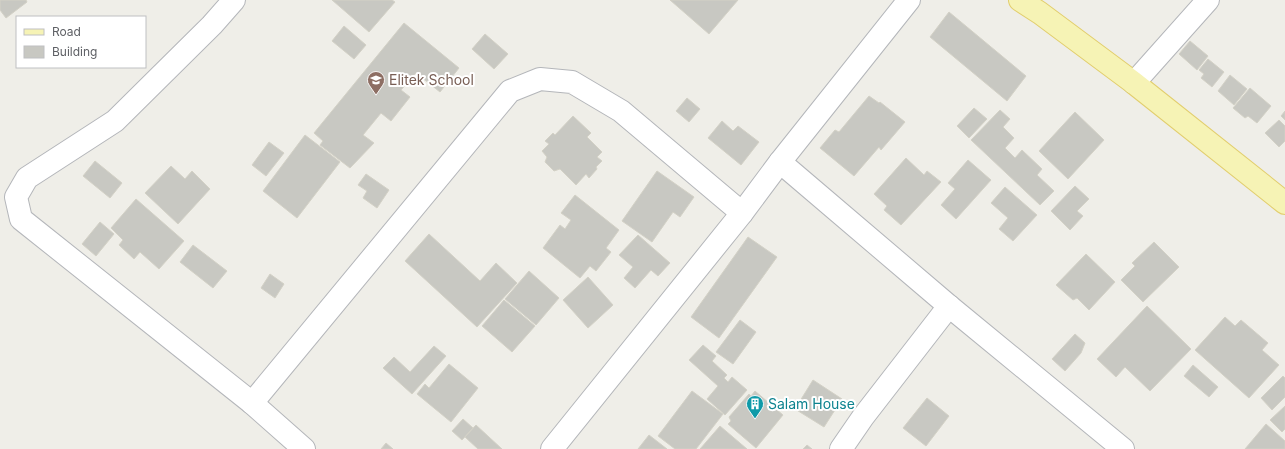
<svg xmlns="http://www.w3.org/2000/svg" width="1285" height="449" font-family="Inter,sans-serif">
<rect width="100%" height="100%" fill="#efeee8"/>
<g fill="#c8c8c2" stroke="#d3d1c6">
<polygon points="0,0 26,0 27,2 6,18 0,10"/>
<polygon points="332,0 392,0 395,2 369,32"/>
<polygon points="670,0 738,0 709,34"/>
<polygon points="949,12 1026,76 1007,101 930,37"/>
<polygon points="404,23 459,68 440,92 416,73 401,90 410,97 391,121 381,113 363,135 374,143 350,168 320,145 323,141 314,133"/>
<polygon points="344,26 366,45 354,59 332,41"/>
<polygon points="485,34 508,54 494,69 472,49"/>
<polygon points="1190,41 1208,56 1197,70 1179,54"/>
<polygon points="1208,59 1224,72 1212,87 1201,78 1204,74 1199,70"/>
<polygon points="1230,75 1247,89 1234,105 1218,91"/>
<polygon points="1250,88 1271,106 1257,123 1248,116 1245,118 1233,108"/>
<polygon points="869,96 879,103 880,102 905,122 881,150 879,147 854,176 820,148 835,130 839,132"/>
<polygon points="687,98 700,109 689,122 676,111"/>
<polygon points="974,108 987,119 969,138 957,126"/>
<polygon points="1000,110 1010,119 1003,127 1014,138 1005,148 1015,158 1022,150 1042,169 1037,175 1054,191 1040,205 971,140"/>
<polygon points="1285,111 1285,120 1281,116"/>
<polygon points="1075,112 1104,140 1068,179 1039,151"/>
<polygon points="573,116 591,133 587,137 602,152 597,157 602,161 596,167 597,169 589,178 586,174 576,185 560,169 554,171 545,162 547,157 542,151 549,144 545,141 553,133 555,135"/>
<polygon points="1279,120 1285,126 1285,141 1279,147 1265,133"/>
<polygon points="722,121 733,131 738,126 759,142 741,165 708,138"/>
<polygon points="305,135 340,162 297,218 263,191"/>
<polygon points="269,142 284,153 266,176 252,165"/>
<polygon points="906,158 924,175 927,171 941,182 901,225 884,210 887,206 874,194"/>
<polygon points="968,160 991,180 956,219 941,205 955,189 948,183"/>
<polygon points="95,161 122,183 110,198 83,176"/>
<polygon points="171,166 185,179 192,171 210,189 178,224 145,193"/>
<polygon points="657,171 694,197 680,217 673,212 652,242 622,221"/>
<polygon points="366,174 389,190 377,208 363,198 367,191 358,185"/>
<polygon points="1075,186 1089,199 1077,211 1083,216 1070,230 1051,211"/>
<polygon points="1005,187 1037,215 1013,241 999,229 1008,218 991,203"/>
<polygon points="575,195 619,230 606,248 611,252 596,271 590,266 580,278 543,248 560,225 565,229 571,220 561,213"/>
<polygon points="136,199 184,241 159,269 140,252 134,259 119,245 123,240 111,228"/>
<polygon points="100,222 114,234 96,256 82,244"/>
<polygon points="429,234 480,281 496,263 517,283 477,327 405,261"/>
<polygon points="638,235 670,263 658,276 651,270 635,288 624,278 633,267 619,255"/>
<polygon points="748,237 777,257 719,338 691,317"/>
<polygon points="1154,242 1179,267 1143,302 1121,280 1135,266 1132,263"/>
<polygon points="193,245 227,271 213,288 180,262"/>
<polygon points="1086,254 1115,282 1089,310 1077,298 1073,300 1056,285"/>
<polygon points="529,271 559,298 536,325 505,299"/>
<polygon points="270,274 284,284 275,298 261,288"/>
<polygon points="588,277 613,305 588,328 563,300"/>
<polygon points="504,300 535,326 512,352 482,326"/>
<polygon points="1147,306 1191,349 1150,391 1125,367 1116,377 1097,359"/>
<polygon points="1225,317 1235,326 1241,320 1268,343 1262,350 1279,365 1249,398 1195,350"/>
<polygon points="740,320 756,332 733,364 716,352"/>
<polygon points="1075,334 1085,343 1081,353 1065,371 1052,359"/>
<polygon points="703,345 716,356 712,361 727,375 724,378 728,382 732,377 747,390 725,415 707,399 718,386 689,360"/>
<polygon points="434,346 446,356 412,394 383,368 394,357 410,372"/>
<polygon points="449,364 478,388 451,422 417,394 425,384 429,388"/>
<polygon points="1193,365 1218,387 1209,397 1184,376"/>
<polygon points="1283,376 1285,378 1285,397 1272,410 1261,398"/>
<polygon points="813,380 842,399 824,427 795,409"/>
<polygon points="692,391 723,414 696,449 675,449 658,436"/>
<polygon points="755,391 783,415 756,448 728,424 731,421 729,417 749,394 751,396"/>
<polygon points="927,398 949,416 926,446 903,428"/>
<polygon points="1285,406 1285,429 1282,432 1270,420"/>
<polygon points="463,419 473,428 462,440 452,431"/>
<polygon points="1266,424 1285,441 1285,449 1245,449"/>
<polygon points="476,425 502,449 478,449 465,437"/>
<polygon points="720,426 747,449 700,449"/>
<polygon points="649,435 667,449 638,449"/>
<polygon points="386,443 393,449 381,449"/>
<polygon points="807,445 812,449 803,449"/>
</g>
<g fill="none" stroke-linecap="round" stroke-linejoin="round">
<defs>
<g id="minor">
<polyline points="234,0 212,25 115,121 27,178 16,197 21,219 252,403 304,449"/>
<polyline points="1134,83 1208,0"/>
<polyline points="780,162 949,306 1123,449"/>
<polyline points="252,403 510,91 540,79 572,82 621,111 742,213"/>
<polyline points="552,449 742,213 780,162 909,0"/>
<polyline points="841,449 863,417 949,306"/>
</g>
<polyline id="major" points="1020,0 1040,13 1134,83 1285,203"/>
</defs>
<use href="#minor" stroke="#b4b6ba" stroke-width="24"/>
<use href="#major" stroke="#e2ce6d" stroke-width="24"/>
<use href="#minor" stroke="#fff" stroke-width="22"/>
<use href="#major" stroke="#f6f3b5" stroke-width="22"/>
</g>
<defs>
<symbol id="school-pin" viewBox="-11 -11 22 30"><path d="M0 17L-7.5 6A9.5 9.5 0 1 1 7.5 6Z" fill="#8d6e63" stroke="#fff"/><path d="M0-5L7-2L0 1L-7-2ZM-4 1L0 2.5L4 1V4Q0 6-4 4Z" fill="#fff"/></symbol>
<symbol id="building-pin" viewBox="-11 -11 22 30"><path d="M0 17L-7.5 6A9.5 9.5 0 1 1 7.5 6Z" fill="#0f9aa8" stroke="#fff"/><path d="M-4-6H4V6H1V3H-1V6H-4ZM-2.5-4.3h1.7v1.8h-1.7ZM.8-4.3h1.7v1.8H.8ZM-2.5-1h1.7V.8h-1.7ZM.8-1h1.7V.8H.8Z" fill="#fff"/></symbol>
</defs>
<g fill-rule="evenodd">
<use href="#school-pin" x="366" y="70" width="20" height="27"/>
<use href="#building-pin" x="745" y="394" width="20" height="27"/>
</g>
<g text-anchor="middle" stroke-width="4" stroke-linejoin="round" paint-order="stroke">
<g font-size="14" fill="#785e54" stroke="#fff" text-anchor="start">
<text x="389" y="85">Elitek School</text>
</g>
<g font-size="14" fill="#0d838f" stroke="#fff" text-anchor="start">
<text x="768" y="409">Salam House</text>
</g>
</g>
<rect x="16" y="16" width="130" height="52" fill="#ffffff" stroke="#bfc0c2"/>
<rect x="24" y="29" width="20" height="6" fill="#f6f3b5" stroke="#bfc0c2"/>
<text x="52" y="36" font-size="12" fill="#5f6166">Road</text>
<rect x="24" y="46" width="20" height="12" fill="#c8c8c2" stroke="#bfc0c2"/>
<text x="52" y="56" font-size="12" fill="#5f6166">Building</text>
</svg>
